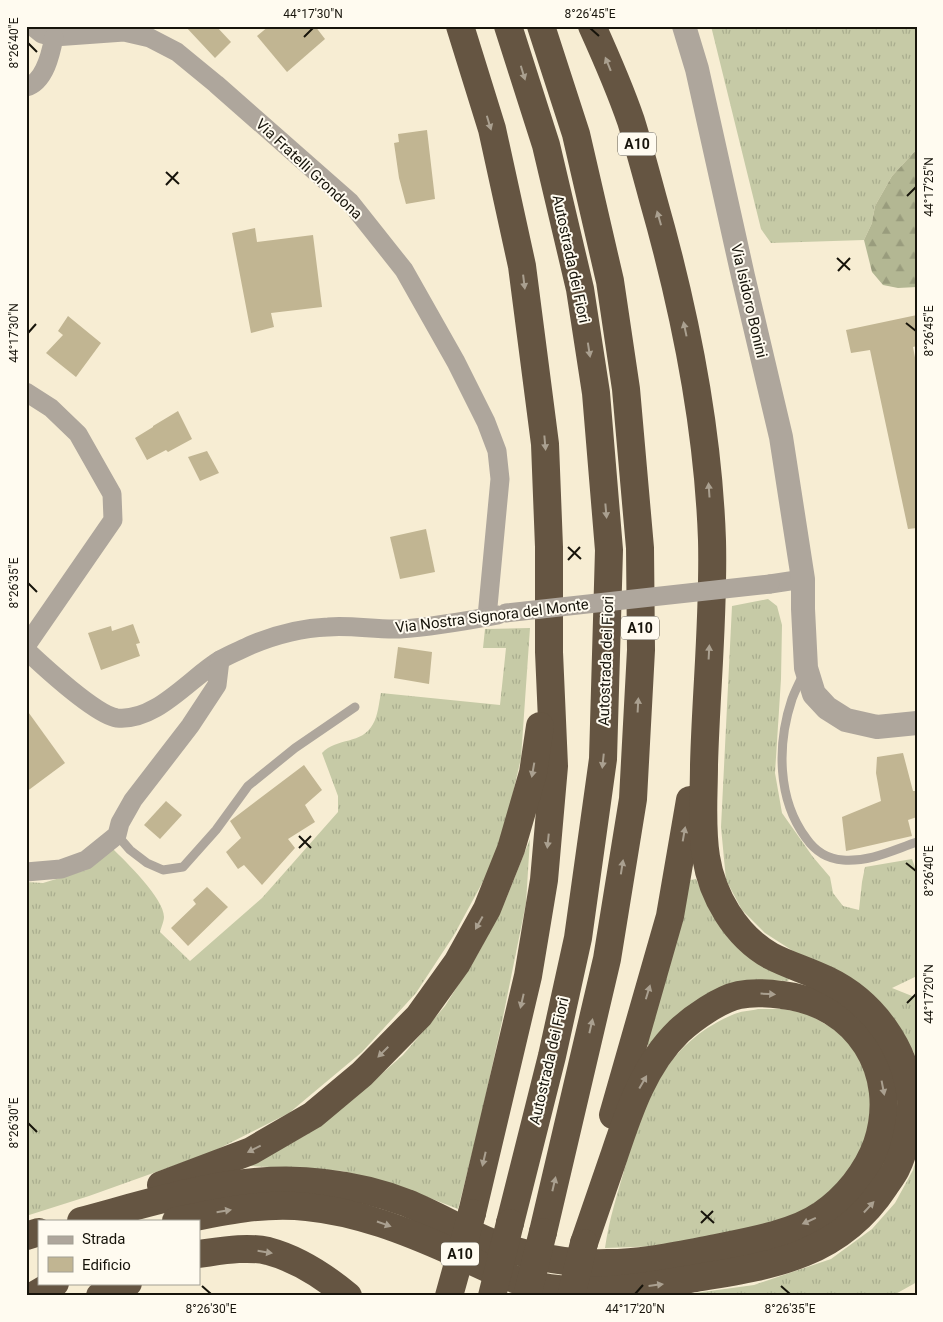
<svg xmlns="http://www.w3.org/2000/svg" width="943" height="1322" font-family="Roboto,sans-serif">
<defs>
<pattern id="grass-tufts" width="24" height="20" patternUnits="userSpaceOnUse" patternTransform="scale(1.25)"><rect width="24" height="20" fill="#c6caa6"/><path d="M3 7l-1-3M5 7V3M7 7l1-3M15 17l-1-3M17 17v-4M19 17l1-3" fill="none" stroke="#a9ad8e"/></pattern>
<pattern id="forest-firs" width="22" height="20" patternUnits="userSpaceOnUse" patternTransform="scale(1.25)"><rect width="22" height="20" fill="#b3b793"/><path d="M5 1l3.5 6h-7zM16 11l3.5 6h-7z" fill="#999c7d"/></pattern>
</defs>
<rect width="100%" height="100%" fill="#f7edd3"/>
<g fill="url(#grass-tufts)">
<polygon points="711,26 917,26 917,149 892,176 875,206 872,223 864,240 771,243 761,229"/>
<polygon points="768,599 777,606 782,625 781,679 775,773 782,813 813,857 830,877 833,893 843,906 859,910 862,882 865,867 912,859 917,873 917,976 892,988 917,998 917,1062 913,1051 888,1012 765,933 742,910 726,880 721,827 732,606"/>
<path d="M530,628l-9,130 -21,92 -46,85 -38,58 -54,59 -73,61 -77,39 -123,44 -63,20v-334l17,1 43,-13 26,-22c13,13 52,50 52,69 0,4 -3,11 -4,15l30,29 72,-63 76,-86v-16l-16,-43c15,-16 40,-8 51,-29 5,-8 6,-22 8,-31l119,12 6,-57h-23l2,-19z"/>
<polygon points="530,839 526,903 503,1017 479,1126 458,1209 399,1186 343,1171 249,1166 304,1136 351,1101 403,1055 445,1006 479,952 506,899"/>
<polygon points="696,879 709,906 790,977 788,981 766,980 651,1046 644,1043 689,884 690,880"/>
<path d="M758,1009h24l24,4 26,15 20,17 12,19 10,52 -22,55 -25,27 -30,19 -46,14 -89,15 -57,2c4,-29 13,-56 21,-84 20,-65 39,-120 106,-149 8,-4 18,-4 26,-6z"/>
<polygon points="917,1156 917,1282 892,1296 673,1296 754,1285 831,1259 872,1229 895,1203 913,1170"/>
</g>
<polygon fill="url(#forest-firs)" points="917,149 917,287 898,288 883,285 872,272 864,240 872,223 875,206 892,176"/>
<g fill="#c1b592">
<polygon points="185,26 216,26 231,42 215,58"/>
<polygon points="269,26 315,26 325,39 287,72 257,36"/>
<polygon points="427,130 435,199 406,204 399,178 394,143 399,142 398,134"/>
<polygon points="255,228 257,242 313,235 322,307 271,313 274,327 251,333 232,233"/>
<polygon points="917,315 917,346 913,347 917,368 917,528 908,529 870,350 851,353 846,330"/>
<polygon points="68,316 101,343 76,377 46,353 63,335 58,331"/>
<polygon points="178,411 192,439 168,452 166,450 147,460 135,438 153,427 153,426"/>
<polygon points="207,451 219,473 200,481 188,457"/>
<polygon points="426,529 435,572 400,579 390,537"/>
<polygon points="133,624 140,643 136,644 140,656 101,670 88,633 111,626 112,631"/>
<polygon points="398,647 432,652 429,684 394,678"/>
<polygon points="26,709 65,763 26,792"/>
<polygon points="903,753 913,791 917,791 917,817 908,820 912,836 846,851 842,817 881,801 876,773 877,757"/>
<polygon points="304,765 322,790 305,805 315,822 288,839 295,848 262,885 244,865 238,869 226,852 241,838 230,821"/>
<polygon points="166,801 182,815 160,839 144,825"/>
<polygon points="207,887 228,907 188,946 171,928 196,904 193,900"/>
</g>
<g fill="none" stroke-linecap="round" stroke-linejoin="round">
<g stroke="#aea69c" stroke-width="9">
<path d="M803,675c-4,8 -8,16 -11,24 -15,45 -15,100 14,139 9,13 21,21 37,22 27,2 50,-10 74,-18"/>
<polyline points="117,835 130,850 147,863 163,870 183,867 216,830 248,786 295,748 355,707"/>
</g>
<g stroke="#aea69c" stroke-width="19">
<polyline points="32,26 42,34 54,37 124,32 150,38 177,52 216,84 350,202 404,270 456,362 486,422 497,451 500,479 487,617"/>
<path d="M26,87c19,-5 25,-34 28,-50"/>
<polyline points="26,392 51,408 78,434 112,494 113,520 26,646"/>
<polyline points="770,584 803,579"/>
<path d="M26,650c17,16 70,65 91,68 39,4 73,-40 103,-58 10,-6 21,-10 31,-15 24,-10 51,-17 77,-18 24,-2 48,3 72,2 33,-2 66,-8 98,-14"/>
<polyline points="26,872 61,869 86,860 117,835 120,823 133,800 190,726 217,685 220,660"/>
</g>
<polyline stroke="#aea69c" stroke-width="24" points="684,26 697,69 743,276 781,437 803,579 803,609 806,668 814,694 827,708 846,720 877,727 917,723"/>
<g stroke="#655542" stroke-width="28">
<polyline points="460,26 492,129 522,266 545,444 549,547 549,652 554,766 544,880 528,976 472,1213"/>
<polyline points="508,26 546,145 580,289 596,393 609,550 603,759 578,938 552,1056 510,1223"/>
<polyline points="541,26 576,134 610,281 626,389 640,548 641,650 633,799 607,959 543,1232"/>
<polyline points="613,1115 670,916 690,800"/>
<polyline points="161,1185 251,1151 313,1115 362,1074 419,1016 457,963 487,909 511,849 533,773 540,726"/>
<path d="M81,1221c79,-21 161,-49 243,-38 28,3 57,10 83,20 39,16 75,40 117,50 27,7 56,11 84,10 33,0 66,-7 98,-13 34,-7 87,-15 115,-35 25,-17 46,-43 56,-71 24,-72 -20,-141 -95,-149 -14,-2 -29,-3 -43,0 -19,4 -46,23 -60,36 -35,34 -50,80 -65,125 -10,29 -20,58 -30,87"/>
<path d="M176,1221c43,-9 87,-19 131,-14 51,5 99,24 146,45 27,13 55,27 85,34 50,10 102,2 152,-7 78,-13 148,-21 195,-93 4,-6 8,-11 11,-17 9,-18 16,-50 15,-70 -5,-51 -38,-97 -84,-119 -18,-9 -39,-15 -56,-24 -36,-20 -59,-61 -65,-99 -5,-31 -2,-62 -2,-92 2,-75 10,-150 8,-225 -4,-115 -27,-229 -59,-341 -7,-26 -14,-52 -22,-78 -11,-32 -25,-64 -39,-95"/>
<polyline points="26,1236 39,1232"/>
<path d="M199,1254c22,-3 47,-8 69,-3 30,8 56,25 80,45"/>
<polyline points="33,1296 55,1283"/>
<polyline points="100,1296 128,1283"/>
</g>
<polyline stroke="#aea69c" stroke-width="19" points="506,613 770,584"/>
<g stroke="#655542" stroke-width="28">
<polyline points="449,1296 472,1213"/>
<polyline points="492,1296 510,1223"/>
<polyline points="527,1296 543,1232"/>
<polyline points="571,1296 584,1243"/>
</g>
</g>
<defs><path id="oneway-solid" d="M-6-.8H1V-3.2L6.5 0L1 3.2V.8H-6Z" transform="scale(1.25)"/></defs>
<g fill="#aaa090">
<use href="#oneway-solid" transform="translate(608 64) rotate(-112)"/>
<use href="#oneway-solid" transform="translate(523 73) rotate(73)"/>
<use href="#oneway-solid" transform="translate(489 123) rotate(73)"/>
<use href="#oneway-solid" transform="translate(659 218) rotate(-106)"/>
<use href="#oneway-solid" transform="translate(524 282) rotate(83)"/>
<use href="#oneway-solid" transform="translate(685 329) rotate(-102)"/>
<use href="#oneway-solid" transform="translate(589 350) rotate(81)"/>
<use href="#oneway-solid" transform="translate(545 443) rotate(85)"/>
<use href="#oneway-solid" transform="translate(709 490) rotate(-94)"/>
<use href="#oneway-solid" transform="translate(606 511) rotate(85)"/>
<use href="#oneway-solid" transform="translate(709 652) rotate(-87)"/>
<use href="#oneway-solid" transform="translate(638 705) rotate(-87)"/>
<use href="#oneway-solid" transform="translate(603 761) rotate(96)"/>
<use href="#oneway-solid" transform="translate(533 770) rotate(100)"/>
<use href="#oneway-solid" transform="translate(684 834) rotate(-80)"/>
<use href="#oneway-solid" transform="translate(548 841) rotate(96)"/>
<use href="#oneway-solid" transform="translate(622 867) rotate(-81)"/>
<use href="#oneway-solid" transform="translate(479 923) rotate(119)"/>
<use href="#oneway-solid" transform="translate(648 992) rotate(-73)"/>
<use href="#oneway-solid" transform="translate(768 994) rotate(3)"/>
<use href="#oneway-solid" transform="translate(522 1001) rotate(103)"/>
<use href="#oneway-solid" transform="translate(591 1026) rotate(-77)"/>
<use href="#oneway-solid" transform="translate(383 1052) rotate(135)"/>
<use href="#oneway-solid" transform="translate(643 1082) rotate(-60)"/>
<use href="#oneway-solid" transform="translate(883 1088) rotate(79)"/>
<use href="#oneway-solid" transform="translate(254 1149) rotate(153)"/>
<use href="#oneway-solid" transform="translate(484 1159) rotate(103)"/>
<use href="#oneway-solid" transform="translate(554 1184) rotate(-77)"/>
<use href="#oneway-solid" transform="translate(869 1207) rotate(-47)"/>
<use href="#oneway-solid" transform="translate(224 1211) rotate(-9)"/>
<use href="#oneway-solid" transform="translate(809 1221) rotate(156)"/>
<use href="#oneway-solid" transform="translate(384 1224) rotate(19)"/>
<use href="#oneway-solid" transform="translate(265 1252) rotate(9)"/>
<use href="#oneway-solid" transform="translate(656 1285) rotate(-7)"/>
</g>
<path fill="none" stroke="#17140b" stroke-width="2" d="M590,28l9,8M304,37l9,-9M28,43l9,9M166,172l13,12M166,185l12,-13M907,196l9,-9M837,258l13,12M838,271l12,-13M906,323l10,8M28,333l8,-9M568,547l13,12M568,560l12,-13M28,583l9,9M299,836l12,12M299,848l12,-12M906,863l10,8M907,1003l9,-9M28,1123l9,9M701,1211l13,12M701,1223l12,-12M202,1286l9,8M781,1286l9,8M635,1294l8,-9"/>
<g text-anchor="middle" stroke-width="4" stroke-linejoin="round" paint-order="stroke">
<g fill="#fffbf0" stroke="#5d5950" stroke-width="1">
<rect x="618" y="132.5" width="38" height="23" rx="4"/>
<rect x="621" y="616.5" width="38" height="23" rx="4"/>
<rect x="441" y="1242.5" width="38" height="23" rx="4"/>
</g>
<g font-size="14" font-weight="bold" fill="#17140b">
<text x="637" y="149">A10</text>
<text x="640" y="633">A10</text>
<text x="460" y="1259">A10</text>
</g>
<g font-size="15" fill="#17140b" stroke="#fffbf0">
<text transform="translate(309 169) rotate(43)" y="5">Via Fratelli Grondona</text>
<text transform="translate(571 259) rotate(78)" y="5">Autostrada dei Fiori</text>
<text transform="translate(749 301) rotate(77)" y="5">Via Isidoro Bonini</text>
<text transform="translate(492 616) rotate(-7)" y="5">Via Nostra Signora del Monte</text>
<text transform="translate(606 661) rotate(-88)" y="5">Autostrada dei Fiori</text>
<text transform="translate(549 1061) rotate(-77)" y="5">Autostrada dei Fiori</text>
</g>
</g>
<rect width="943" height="1322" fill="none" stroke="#fffbf0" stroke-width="55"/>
<rect x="38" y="1220" width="162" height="65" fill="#fffbf0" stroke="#a29f94"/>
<rect x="48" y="1236" width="25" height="8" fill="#aea69c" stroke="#a29f94"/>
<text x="82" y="1244" font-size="15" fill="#17140b">Strada</text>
<rect x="48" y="1257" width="25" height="15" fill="#c1b592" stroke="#a29f94"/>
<text x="82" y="1270" font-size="15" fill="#17140b">Edificio</text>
<rect x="28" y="28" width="888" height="1266" fill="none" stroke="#17140b" stroke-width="2"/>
<g font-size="12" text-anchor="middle" fill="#17140b">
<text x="313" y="18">44°17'30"N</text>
<text x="590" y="18">8°26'45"E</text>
<text transform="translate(14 43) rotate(-90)" y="4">8°26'40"E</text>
<text transform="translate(929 187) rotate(-90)" y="4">44°17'25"N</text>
<text transform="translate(929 331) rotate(-90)" y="4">8°26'45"E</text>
<text transform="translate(14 333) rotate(-90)" y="4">44°17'30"N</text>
<text transform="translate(14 583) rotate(-90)" y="4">8°26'35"E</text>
<text transform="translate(929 871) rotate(-90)" y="4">8°26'40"E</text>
<text transform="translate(929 994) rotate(-90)" y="4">44°17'20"N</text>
<text transform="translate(14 1123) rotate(-90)" y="4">8°26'30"E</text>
<text x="211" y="1313">8°26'30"E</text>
<text x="635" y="1313">44°17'20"N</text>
<text x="790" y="1313">8°26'35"E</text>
</g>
</svg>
